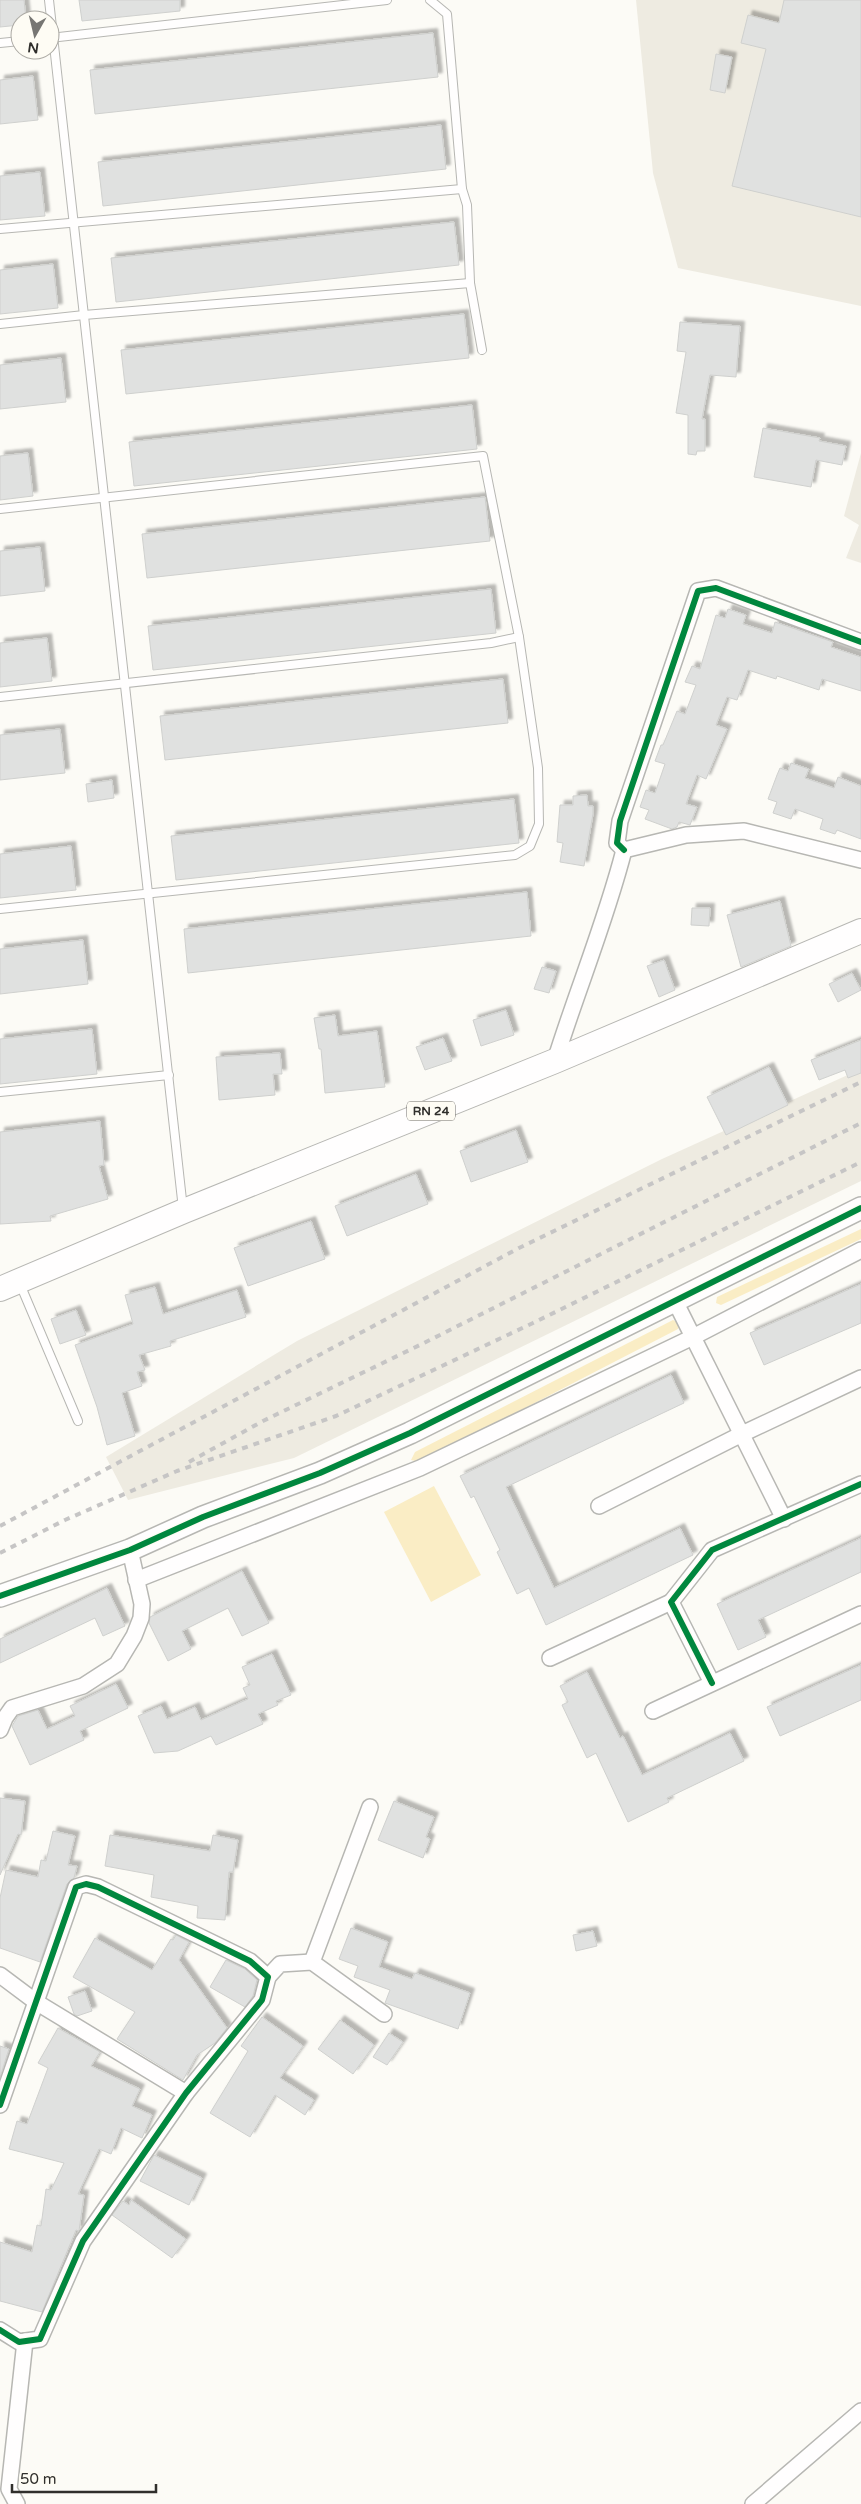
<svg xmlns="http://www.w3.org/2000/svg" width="861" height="2504" font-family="'Varela Round',sans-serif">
<defs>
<filter id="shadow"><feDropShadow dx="4.5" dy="-4.5" stdDeviation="1" flood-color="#0004"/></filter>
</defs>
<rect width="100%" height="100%" fill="#fcfbf6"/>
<g fill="#eeebe1">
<polygon points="636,0 861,0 861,306 678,268 653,173"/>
<polygon points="861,453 861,563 846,558 859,525 844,516"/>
<polygon points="861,1069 861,1181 294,1458 128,1500 106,1457 297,1341 662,1159"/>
</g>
<g fill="#faedc5">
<polygon points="861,1229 861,1239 721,1305 716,1303 717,1297"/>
<polygon points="673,1320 679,1323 678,1329 420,1462 411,1460 415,1452"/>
<polygon points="434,1486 481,1575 431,1602 384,1512"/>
</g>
<g fill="#e0e1e0" stroke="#cfd0ce" filter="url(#shadow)">
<polygon points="0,0 24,0 26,20 20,20 20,25 0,27"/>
<polygon points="79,0 180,0 180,11 82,21"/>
<polygon points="784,0 861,0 861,217 732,186 766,49 741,43 748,15 779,23"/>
<polygon points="433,33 438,77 95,114 90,70"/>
<polygon points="716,54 732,57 725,93 710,90"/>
<polygon points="33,76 38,120 0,124 0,80"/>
<polygon points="441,125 446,169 103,206 98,162"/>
<polygon points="40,172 45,216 0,220 0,176"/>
<polygon points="454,222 459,265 116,302 111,258"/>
<polygon points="53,264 58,308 0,314 0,270"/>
<polygon points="464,314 469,358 126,394 121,350"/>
<polygon points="680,322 740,326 736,377 710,375 702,419 705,419 705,451 697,451 696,455 688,454 688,415 676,413 686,352 677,351"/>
<polygon points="61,358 66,402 0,409 0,365"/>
<polygon points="472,405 477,449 134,486 129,442"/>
<polygon points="763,428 820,438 819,441 846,446 842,465 816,460 811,487 754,477"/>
<polygon points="28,453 33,496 0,500 0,456"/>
<polygon points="485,497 490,541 147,578 142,534"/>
<polygon points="40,547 45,591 0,596 0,551"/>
<polygon points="491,589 496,633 153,670 148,626"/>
<polygon points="728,609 746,615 743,624 772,633 775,622 833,642 831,647 861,657 861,691 822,679 819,690 777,676 776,679 748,670 737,700 727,697 716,725 727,729 706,779 697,775 686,804 697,807 690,825 679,822 677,827 672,829 645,819 649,810 640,807 646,790 655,793 665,764 655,761 661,745 663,745 677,711 685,714 696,685 685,682 692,666 700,669 716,615 725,618"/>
<polygon points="47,638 52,681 0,687 0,643"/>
<polygon points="503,679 508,723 165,760 160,716"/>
<polygon points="60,729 65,773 0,780 0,735"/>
<polygon points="791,763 809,769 805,778 834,788 838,777 861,786 861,839 837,830 835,834 820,829 823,819 795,809 791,819 773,813 777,802 768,799 777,775 780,768 788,771"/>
<polygon points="112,780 114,798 88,802 86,784"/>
<polygon points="587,795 588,806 593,806 593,814 584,866 560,862 563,843 557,842 560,805 573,805 573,796"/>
<polygon points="514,799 519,843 176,880 171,836"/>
<polygon points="71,846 76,890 0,898 0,854"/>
<polygon points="527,892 531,936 188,973 184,929"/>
<polygon points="780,901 791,946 741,967 727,915"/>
<polygon points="692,908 710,908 709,926 691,925"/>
<polygon points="83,940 88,984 0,994 0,949"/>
<polygon points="664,960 675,990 659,997 647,966"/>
<polygon points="542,967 556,971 549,993 534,989"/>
<polygon points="852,973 861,990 838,1002 829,984"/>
<polygon points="506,1010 514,1035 481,1046 473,1020"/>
<polygon points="335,1015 338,1036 377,1031 385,1087 325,1093 321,1049 319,1049 314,1018"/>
<polygon points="92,1029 97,1074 0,1084 0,1039"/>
<polygon points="443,1038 452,1061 425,1070 416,1047"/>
<polygon points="861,1040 861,1073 848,1078 845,1070 819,1080 811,1060"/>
<polygon points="280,1053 282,1074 273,1074 275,1095 219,1100 216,1057"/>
<polygon points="769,1067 788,1105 726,1135 707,1097"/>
<polygon points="100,1121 104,1165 99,1166 108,1199 50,1216 51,1221 0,1224 0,1132"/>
<polygon points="516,1130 528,1162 471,1182 460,1151"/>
<polygon points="416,1174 428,1204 347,1236 335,1206"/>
<polygon points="311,1221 325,1259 248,1286 234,1248"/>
<polygon points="861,1284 861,1323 764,1365 750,1333"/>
<polygon points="155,1287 163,1314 237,1290 246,1317 170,1341 171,1346 139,1355 145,1370 137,1372 142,1386 122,1393 135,1436 107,1445 97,1407 75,1345 133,1324 125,1295"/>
<polygon points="76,1310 86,1335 60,1344 51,1319"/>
<polygon points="671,1375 684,1403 506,1487 554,1588 680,1528 693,1555 546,1625 529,1588 517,1594 497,1552 500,1550 474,1496 471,1498 460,1476"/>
<polygon points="861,1538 861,1572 758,1620 766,1637 738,1650 717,1604"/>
<polygon points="242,1571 269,1623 242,1636 228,1608 182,1631 191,1649 168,1661 149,1623 150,1617"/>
<polygon points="107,1588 125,1626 103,1636 95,1618 0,1663 0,1639"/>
<polygon points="272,1654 291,1695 276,1701 278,1705 258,1714 263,1724 216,1745 211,1736 178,1751 154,1753 138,1716 161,1706 167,1719 195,1707 201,1720 248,1699 243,1688 250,1685 242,1667"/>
<polygon points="861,1665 861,1700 780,1736 767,1707"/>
<polygon points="587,1672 620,1738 623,1736 642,1775 730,1733 744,1761 667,1798 669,1802 628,1822 596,1753 587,1758 562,1705 568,1702 560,1686"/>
<polygon points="116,1684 128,1708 80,1731 84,1740 30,1765 12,1726 18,1716 38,1710 47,1729 75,1716 70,1706"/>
<polygon points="0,1798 25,1801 21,1835 18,1834 0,1875"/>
<polygon points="394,1801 434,1817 426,1837 430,1839 423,1858 378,1840"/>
<polygon points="53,1831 75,1836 68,1865 77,1866 74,1878 67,1884 40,1962 0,1948 0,1898 6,1870 38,1877 41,1860 46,1861"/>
<polygon points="110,1835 210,1851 213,1835 238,1840 233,1872 229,1872 225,1920 197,1918 198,1906 151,1897 154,1875 105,1866"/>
<polygon points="351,1928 388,1942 379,1967 412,1979 415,1973 470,1993 458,2029 385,2003 390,1990 354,1977 358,1966 339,1959"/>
<polygon points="593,1931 597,1946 576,1951 573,1935"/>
<polygon points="176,1935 189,1942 179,1960 227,2028 215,2043 197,2055 183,2080 117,2039 135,2012 73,1977 95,1938 152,1970 171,1939 173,1940"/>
<polygon points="226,1960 245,1969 257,1980 253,1996 245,2007 210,1987"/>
<polygon points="85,1991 92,2011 77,2016 74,2014 68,1997"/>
<polygon points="262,2017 303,2046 280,2078 314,2100 305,2115 275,2095 250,2137 210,2113 248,2051 241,2046"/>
<polygon points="340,2020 374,2045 353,2074 318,2049"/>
<polygon points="58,2028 100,2052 91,2066 140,2089 132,2106 152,2115 142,2138 121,2128 111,2154 99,2149 78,2194 84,2195 79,2231 76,2230 42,2312 0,2301 0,2242 32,2252 37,2225 41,2226 46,2189 51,2190 64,2163 9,2149 17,2121 27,2124 48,2068 38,2063"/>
<polygon points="389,2033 403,2042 387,2065 373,2057"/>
<polygon points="0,2046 9,2049 0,2077"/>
<polygon points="154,2155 202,2178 189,2205 140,2181"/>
<polygon points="131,2200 186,2239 172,2258 112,2215 123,2201 129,2205"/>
</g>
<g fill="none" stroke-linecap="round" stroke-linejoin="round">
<defs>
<g id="lane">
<polyline points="49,0 183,1209"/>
<polyline points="430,0 447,14 462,189 467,205 470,283 482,350"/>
<polyline points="50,38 387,0"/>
<polyline points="0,43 20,41"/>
<polyline points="0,229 462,189"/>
<polyline points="0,324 84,315 470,283"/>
<polyline points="0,509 483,456 519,637 538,768 539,824 530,846 515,855 0,909"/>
<polyline points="0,697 491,643 519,637"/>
<polyline points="0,1092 169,1075"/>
<polyline points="20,1284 78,1421"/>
</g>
<g id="street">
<polyline points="624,850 617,843 620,821 698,591 716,588 861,642"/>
<polyline points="624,850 686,835 744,831 861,860"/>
<path d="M555,1061c22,-71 51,-140 69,-211"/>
<polyline points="675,1301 784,1519"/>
<polyline points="599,1506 742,1434 861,1378"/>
<polyline points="136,1580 420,1468 693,1337 861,1250"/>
<polyline points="550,1658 671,1602"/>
<polyline points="712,1683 671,1602 712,1550 861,1484"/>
<polyline points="653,1711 861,1614"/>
<polyline points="0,1730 5,1718 12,1708 83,1686 117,1664 134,1636 141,1618 142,1604 130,1550"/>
<polyline points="312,1962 370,1807"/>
<polyline points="0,1975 36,2002 186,2093"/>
<polyline points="268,1977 280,1964 312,1962 384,2014"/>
<polyline points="0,2105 76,1887 86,1884 98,1887 250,1961 268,1977 262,2000 186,2093 83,2241 40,2339 19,2342 0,2330"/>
<polyline points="17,2504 9,2489 25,2341"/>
<polyline points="753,2504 861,2411"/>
</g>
<polyline id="secondary" points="0,1596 130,1550 203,1517 320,1473 410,1433 861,1208"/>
<polyline id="primary" points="0,1289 184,1211 555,1061 861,931"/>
</defs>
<use href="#lane" stroke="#b7b7b3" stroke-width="10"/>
<use href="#street" stroke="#b7b7b3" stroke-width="18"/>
<use href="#secondary" stroke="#b7b7b3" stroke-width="24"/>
<use href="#primary" stroke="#b7b7b3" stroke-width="26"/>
<use href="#lane" stroke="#fffefe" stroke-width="8"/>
<use href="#street" stroke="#fffefe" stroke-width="15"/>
<use href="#secondary" stroke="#fffefe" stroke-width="21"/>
<use href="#primary" stroke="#fffefe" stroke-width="24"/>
<g stroke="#c6c5c5" stroke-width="4" stroke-dasharray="6 6" stroke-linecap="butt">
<polyline points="189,1462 263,1421 424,1343 861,1123"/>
<polyline points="0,1526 519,1248 861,1082"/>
<polyline points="0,1553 65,1520 177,1471 336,1416 533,1323 861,1162"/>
</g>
<defs>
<g id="cycleway">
<polyline points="624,850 617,843 620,821 698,591 716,588 861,642"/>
<polyline points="0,1596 130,1550 203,1517 320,1473 410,1433 861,1208"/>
<polyline points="712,1683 671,1602 712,1550 861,1484"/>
<polyline points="0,2105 76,1887 86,1884 98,1887 250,1961 268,1977 262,2000 186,2093 83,2241 40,2339 19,2342 0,2330"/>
</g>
</defs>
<use href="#cycleway" stroke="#fefcf4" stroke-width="9"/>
<use href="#cycleway" stroke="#00873e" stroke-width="6"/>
</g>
<g text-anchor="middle" stroke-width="5" stroke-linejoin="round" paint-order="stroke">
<rect fill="#fefcf4" stroke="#6e6c68" stroke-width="1" x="407" y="1101.5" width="48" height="19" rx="4"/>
<g font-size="12" font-weight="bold" fill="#302f2c">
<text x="431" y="1115">RN 24</text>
</g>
</g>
<g transform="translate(35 35) rotate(188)"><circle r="24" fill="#fefcf4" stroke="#acaaa4"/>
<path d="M0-4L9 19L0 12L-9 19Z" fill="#777673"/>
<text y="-8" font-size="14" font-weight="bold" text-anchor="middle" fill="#302f2c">N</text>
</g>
<path d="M12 2484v8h144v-8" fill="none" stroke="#302f2c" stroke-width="2.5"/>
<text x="20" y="2484" font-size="15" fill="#302f2c" stroke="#fefcf4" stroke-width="4" paint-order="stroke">50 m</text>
</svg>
